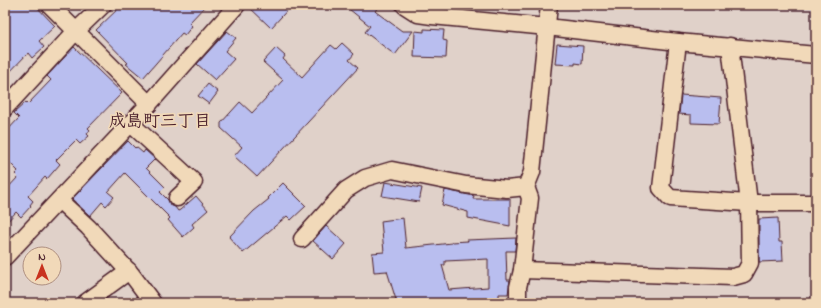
<svg xmlns="http://www.w3.org/2000/svg" width="821" height="308" font-family="'Indie Flower','Klee One',sans-serif">
<rect width="100%" height="100%" fill="#e0d1c9"/>
<filter id="ink" filterUnits="userSpaceOnUse"><feTurbulence type="fractalNoise" baseFrequency=".025" numOctaves="2"/><feDisplacementMap in="SourceGraphic" scale="8" xChannelSelector="R" yChannelSelector="G"/><feConvolveMatrix kernelMatrix="1 2 1 2 8 2 1 2 1" color-interpolation-filters="sRGB"/></filter>
<g filter="url(#ink)">
<g fill="#b9beef" stroke="#4a1f2b" fill-rule="evenodd">
<polygon points="5,5 35,5 55,26 39,41 44,47 32,58 28,53 5,77"/>
<polygon points="122,5 206,5 189,23 192,26 185,35 182,33 143,78 126,64 128,63 96,30"/>
<polygon points="247,5 292,5 271,28"/>
<polygon points="344,5 380,5 375,11 376,12 402,31 413,31 395,55 365,32 370,26"/>
<polygon points="424,29 444,30 443,40 447,41 446,58 414,57 415,31 424,32"/>
<polygon points="227,31 236,38 225,51 234,59 215,80 197,64"/>
<polygon points="342,43 354,54 349,60 358,68 257,177 234,156 242,147 221,128 221,123 240,102 252,113 283,80 263,62 276,48 285,56 283,59 302,77 331,45 336,49"/>
<polygon points="557,44 583,46 582,64 575,63 575,65 555,64"/>
<polygon points="74,47 122,93 88,128 90,130 87,134 89,136 80,144 76,140 56,160 60,164 47,179 45,177 28,196 33,201 30,205 31,206 21,217 16,212 5,224 5,191 18,177 15,174 18,171 5,158 5,133 19,118 14,113 26,102 28,104 51,80 47,76"/>
<polygon points="208,84 218,92 209,104 198,96"/>
<polygon points="681,95 721,98 719,124 691,123 691,115 679,114"/>
<polygon points="128,141 135,148 136,147 143,153 145,150 155,159 146,168 165,187 160,192 168,200 170,205 175,207 178,211 180,210 196,196 208,210 192,224 194,227 183,237 168,220 170,218 125,173 108,192 114,197 106,206 102,202 90,216 72,199"/>
<polygon points="385,182 422,188 419,202 382,196"/>
<polygon points="283,183 306,206 291,220 287,216 243,253 229,237 254,211 269,199 268,198"/>
<polygon points="445,190 474,196 473,199 510,199 510,226 468,218 468,212 442,205"/>
<path d="M403,218l3,30 46,-5v-1l16,-1 -1,-1 49,-2 -1,13h-9l1,29h3l-2,14h-9v5h-14v4h-88l-10,-32 -13,1 -2,-19 12,-1 -3,-31zM488,259v28l-39,3 -7,-25h3v-4z"/>
<polygon points="778,218 779,242 782,242 783,261 759,262 759,219"/>
<polygon points="326,226 346,244 333,259 313,241"/>
</g>
<g fill="none" stroke-linecap="round" stroke-linejoin="round">
<defs>
<g id="minor">
<polyline points="50,5 149,104"/>
<polyline points="404,5 418,14 432,16 547,27 678,42 816,55"/>
<polyline points="678,42 661,188 670,198 749,203 816,203"/>
<polyline points="5,108 76,31 103,5"/>
<polyline points="130,123 194,182 177,198"/>
<polyline points="59,200 88,227 132,275 153,303"/>
<polyline points="302,239 346,190 365,178 392,170 466,185 507,189 526,187 532,172 549,5"/>
<polyline points="5,257 149,104 237,5"/>
<polyline points="522,270 733,277 744,274 750,263 749,203 730,46"/>
<polyline points="85,303 129,271"/>
<polyline points="518,303 518,287 522,270 530,198 526,187"/>
</g>
</defs>
<use href="#minor" stroke="#4a1f2b" stroke-width="19"/>
<use href="#minor" stroke="#f1d9b9" stroke-width="16"/>
</g>
</g>
<g text-anchor="middle" stroke-width="3.5" stroke-linejoin="round" paint-order="stroke">
<g font-size="17" font-weight="bold" fill="#4a1f2b" stroke="#f1d9b9">
<text x="160" y="126">成島町三丁目</text>
</g>
</g>
<rect width="821" height="308" fill="none" stroke="#f1d9b9" stroke-width="20"/>
<rect x="10" y="10" width="801" height="288" fill="none" stroke="#4a1f2b" stroke-width="1.5" filter="url(#ink)"/>
<g transform="translate(42 266)"><circle r="19" fill="#f1d9b9" stroke="#ae8f80"/>
<path d="M0-3L7 15L0 10L-7 15Z" fill="#c8321e"/>
<text y="-6" font-size="11" font-weight="bold" text-anchor="middle" fill="#4a1f2b">N</text>
</g>
</svg>
